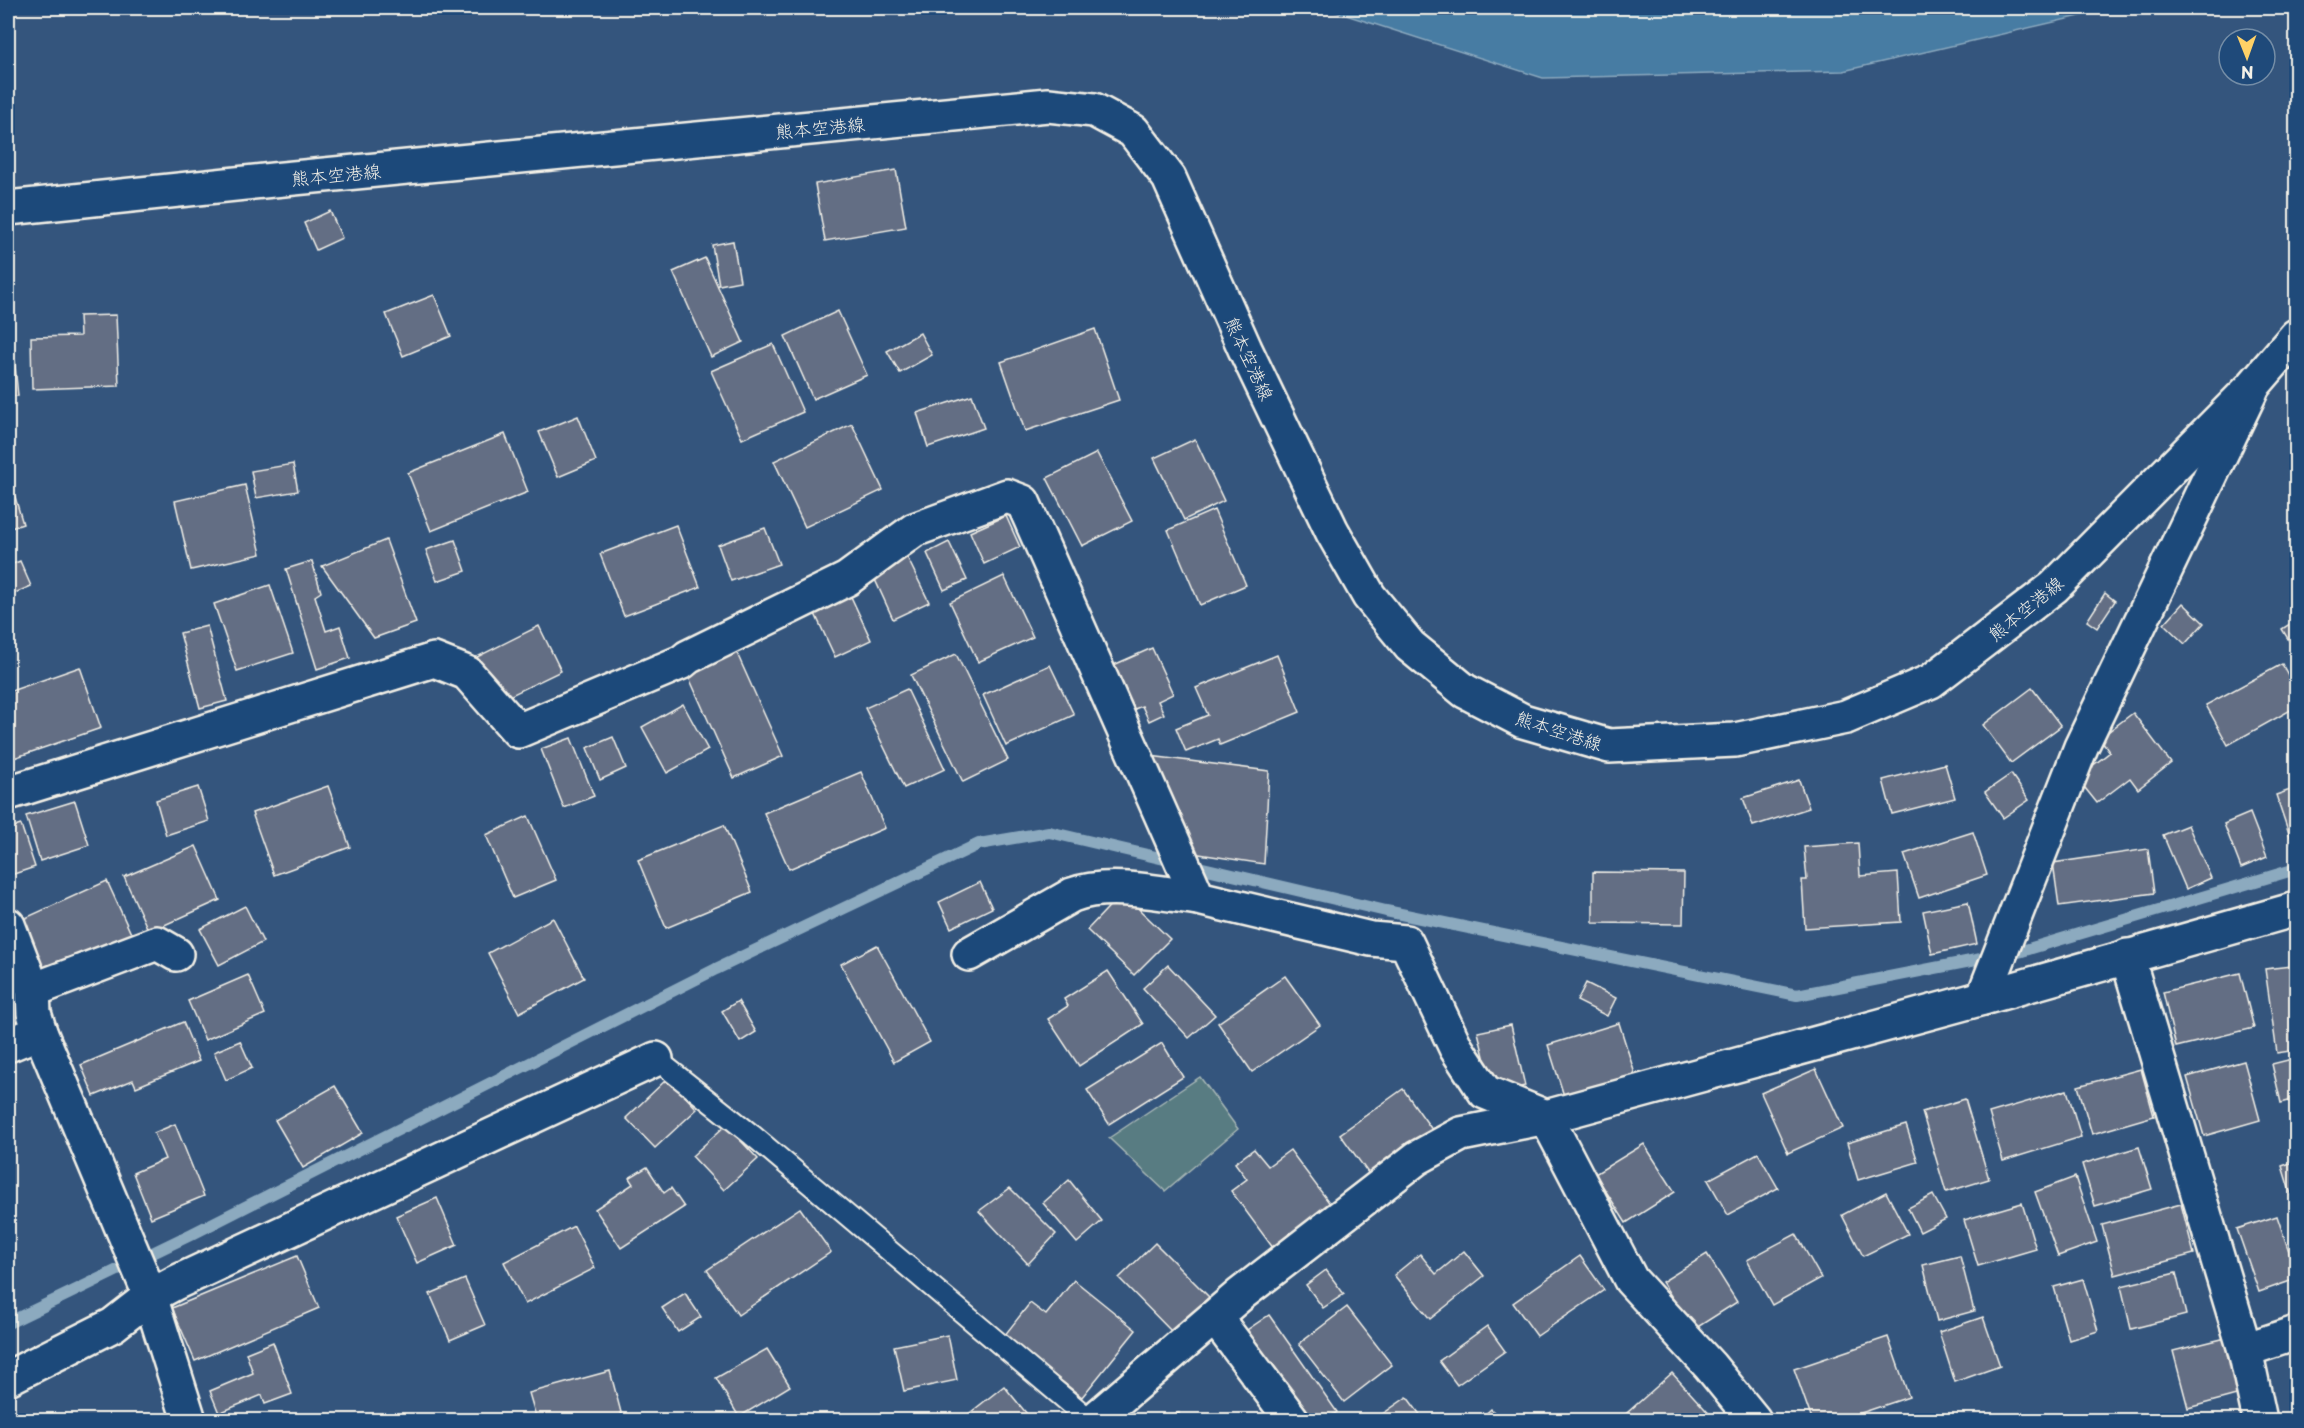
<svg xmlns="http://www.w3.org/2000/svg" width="2304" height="1428" font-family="'Playpen Sans','Klee One',sans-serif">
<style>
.green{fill:#587c82;stroke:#a6b6b5;stroke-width:1.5}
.water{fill:#467ba3;stroke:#8caabf;stroke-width:1.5}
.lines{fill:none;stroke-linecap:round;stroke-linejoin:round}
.stream{stroke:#8caabf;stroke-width:12}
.building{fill:#646e84;stroke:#f4f1e8;stroke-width:1.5}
.service-casing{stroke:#f4f1e8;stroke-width:24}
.minor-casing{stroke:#f4f1e8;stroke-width:38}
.secondary-casing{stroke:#f4f1e8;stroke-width:38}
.service{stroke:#1f4a7a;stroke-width:20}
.minor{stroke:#1f4a7a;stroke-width:33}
.secondary{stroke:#1f4a7a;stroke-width:33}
.labels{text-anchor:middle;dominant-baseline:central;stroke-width:5;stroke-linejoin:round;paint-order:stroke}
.street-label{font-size:18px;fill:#f4f1e8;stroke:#1f4a7a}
</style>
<rect width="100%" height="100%" fill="#34557d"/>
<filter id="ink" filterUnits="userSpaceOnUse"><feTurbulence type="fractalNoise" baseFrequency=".0167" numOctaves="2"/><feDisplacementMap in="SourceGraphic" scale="12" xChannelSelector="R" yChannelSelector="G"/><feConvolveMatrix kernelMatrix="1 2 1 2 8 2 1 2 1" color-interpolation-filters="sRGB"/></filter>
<g filter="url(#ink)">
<!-- green -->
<path class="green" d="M1200,1077l38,52 -73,62 -56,-53z"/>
<!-- water -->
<path class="water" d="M1324,8h873l-91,2 -263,61 -300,7z"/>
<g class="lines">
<!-- stream -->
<path class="stream" d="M8,1323l184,-89 524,-265 263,-125 70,-12 337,79 411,84 225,-44 274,-82"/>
</g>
<!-- building -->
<g class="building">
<path d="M896,170l10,57 -81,14 -10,-57z"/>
<path d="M330,211l12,27 -26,12 -12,-27z"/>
<path d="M733,241l7,40 -21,4 -7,-40z"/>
<path d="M705,258l38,84 -32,15 -38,-85z"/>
<path d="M434,295l17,41 -48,20 -17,-42z"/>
<path d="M838,311l29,64 -54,24 -28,-63z"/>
<path d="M10,315l8,81 -10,1v-81z"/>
<path d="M116,315l3,71 -87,3 -1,-52 49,-1 -1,-20z"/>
<path d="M1095,329l24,71 -94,31 -24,-69z"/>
<path d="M920,333l12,22 -32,18 -13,-22z"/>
<path d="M773,344l30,68 -61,27 -31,-68z"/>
<path d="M972,395l12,33 -56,19 -11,-34z"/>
<path d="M578,416l18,45 -38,16 -19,-45z"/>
<path d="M852,424l31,66 -78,37 -31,-66z"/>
<path d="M505,434l23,58 -97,39 -23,-58z"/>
<path d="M1195,439l29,62 -40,19 -30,-62z"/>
<path d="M1097,453l35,68 -50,25 -35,-68z"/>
<path d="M293,464l5,27 -42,7 -5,-27z"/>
<path d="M10,480l13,44 -15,5v-48z"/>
<path d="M245,485l16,69 -70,16 -16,-69z"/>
<path d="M1214,510l32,75 -46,20 -32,-75z"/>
<path d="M1006,516l14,31 -36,17 -14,-32z"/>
<path d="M676,525l24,62 -76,29 -24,-62z"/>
<path d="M765,528l14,36 -48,17 -13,-36z"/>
<path d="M386,540l30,83 -42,15 -52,-72z"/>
<path d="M455,540l11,31 -29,10 -11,-31z"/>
<path d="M949,542l18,38 -23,10 -17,-37z"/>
<path d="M907,557l22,45 -36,17 -21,-46z"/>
<path d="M20,561l11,25 -23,10v-30z"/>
<path d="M312,561l9,31 -6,4 11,35 14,-5 10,32 -33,11 -31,-100z"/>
<path d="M1004,576l29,61 -55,25 -28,-60z"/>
<path d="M270,585l23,68 -56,18 -23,-67z"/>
<path d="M847,588l24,52 -36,17 -24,-52z"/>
<path d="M2105,593l10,8 -18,27 -10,-7z"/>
<path d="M2183,603l21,20 -19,21 -21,-20z"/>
<path d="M2296,620v32l-14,-23z"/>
<path d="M207,626l20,75 -27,7 -20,-75z"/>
<path d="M539,626l22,45 -62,30 -22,-44z"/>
<path d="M731,640l52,116 -49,22 -52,-116z"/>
<path d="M1152,648l21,46 -15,7 6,13 -15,7 -7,-15 -15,6 -20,-44z"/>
<path d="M956,654l52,106 -45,22 -52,-107z"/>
<path d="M1277,655l23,57 -80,33 -2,-6 -32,13 -10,-24 32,-13 -12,-27z"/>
<path d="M2282,664l14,26v17l-68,38 -22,-40z"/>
<path d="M1050,665l24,50 -68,31 -23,-51z"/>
<path d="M80,667l21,61 -90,31 -3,-11v-56z"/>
<path d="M2032,688l29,38 -50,37 -28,-38z"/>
<path d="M907,689l38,80 -41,19 -39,-80z"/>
<path d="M683,704l25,46 -41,23 -25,-46z"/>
<path d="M2133,713l38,50 -33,26 -8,-11 -33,25 -20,-25 33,-26 -10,-14z"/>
<path d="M613,737l13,31 -26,12 -13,-32z"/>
<path d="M571,738l23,58 -30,12 -23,-59z"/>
<path d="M1142,755l127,16 -5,93 -78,-12z"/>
<path d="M1945,764l10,34 -63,16 -9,-34z"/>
<path d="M861,772l24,56 -96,41 -25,-56z"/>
<path d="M2011,774l18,26 -26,18 -18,-26z"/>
<path d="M1799,780l10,28 -56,18 -10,-28z"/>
<path d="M328,786l22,61 -76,28 -22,-62z"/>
<path d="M198,787l11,34 -43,14 -10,-35z"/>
<path d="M2296,788v66l-20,-59z"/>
<path d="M75,801l14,44 -49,16 -14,-45z"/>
<path d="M2250,813l17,44 -26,11 -17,-44z"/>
<path d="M528,816l28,64 -43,18 -27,-63z"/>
<path d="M21,825l14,42 -27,9v-47z"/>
<path d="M724,825l28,67 -86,36 -28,-68z"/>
<path d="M2188,825l23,53 -25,11 -23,-54z"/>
<path d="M1973,832l14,43 -68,23 -15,-44z"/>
<path d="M1858,843l2,33 38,-3 3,49 -96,6 -3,-48h5l-3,-33z"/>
<path d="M196,846l24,54 -71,32 -25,-55z"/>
<path d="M2148,849l6,44 -95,13 -6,-43z"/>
<path d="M1593,872l91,1 -1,51 -90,-1z"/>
<path d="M107,881l26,57 -85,39 -27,-57z"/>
<path d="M980,882l12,26 -41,20 -12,-26z"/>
<path d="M1122,893l48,46 -36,36 -47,-45z"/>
<path d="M1968,902l9,42 -45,10 -9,-43z"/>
<path d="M245,906l18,36 -44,23 -19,-36z"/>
<path d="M553,918l31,60 -65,35 -31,-60z"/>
<path d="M877,945l53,97 -36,20 -53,-98z"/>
<path d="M1168,965l47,50 -26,23 -46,-50z"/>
<path d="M2291,966l5,42v42l-19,3 -12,-84z"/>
<path d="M1108,971l35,53 -64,42 -31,-47 20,-13 -4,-7z"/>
<path d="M2240,973l14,55 -78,19 -13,-55z"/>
<path d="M248,975l17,39 -60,26 -17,-39z"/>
<path d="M1285,976l35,49 -68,47 -34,-49z"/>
<path d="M1586,983l30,15 -9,18 -30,-15z"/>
<path d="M738,1001l18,31 -16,10 -18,-31z"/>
<path d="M8,1002l9,23 -9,4z"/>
<path d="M183,1022l16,39 -63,26 -3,-7 -39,16 -13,-31z"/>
<path d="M1619,1023l16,51 -71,22 -16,-51z"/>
<path d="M1511,1025l14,61 -32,7 -15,-61z"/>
<path d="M240,1041l12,27 -26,12 -12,-28z"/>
<path d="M1162,1043l21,34 -74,47 -22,-34z"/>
<path d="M2296,1058v41l-15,4 -9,-39z"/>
<path d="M2244,1061l16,59 -56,16 -17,-59z"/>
<path d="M1816,1069l27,59 -55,25 -27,-60z"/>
<path d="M2141,1069l13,47 -62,18 -14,-48z"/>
<path d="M668,1078l29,31 -42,39 -29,-30z"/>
<path d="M335,1086l28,47 -60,35 -28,-48z"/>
<path d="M1403,1089l30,42 -62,46 -31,-43z"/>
<path d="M2067,1090l14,47 -78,24 -14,-48z"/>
<path d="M1965,1099l24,80 -43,13 -24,-80z"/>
<path d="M175,1124l29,72 -53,22 -18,-45 32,-14 -11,-26z"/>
<path d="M726,1125l32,34 -34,31 -32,-34z"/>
<path d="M1906,1125l12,37 -60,18 -11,-37z"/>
<path d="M1644,1144l31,48 -49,31 -31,-49z"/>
<path d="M2139,1147l13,42 -57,17 -13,-42z"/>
<path d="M1254,1149l14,17 22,-16 44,59 -58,43 -45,-61 16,-12 -12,-16z"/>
<path d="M1758,1153l20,35 -50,27 -20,-35z"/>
<path d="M2296,1161v50l-14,-45z"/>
<path d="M647,1167l17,26 7,-5 13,19 -63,41 -26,-39 38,-25 -4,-6z"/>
<path d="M2075,1177l22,65 -39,14 -23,-64z"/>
<path d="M1069,1180l33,41 -25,22 -34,-40z"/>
<path d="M1010,1188l46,46 -28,30 -49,-53z"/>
<path d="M1886,1192l22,42 -45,22 -21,-41z"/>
<path d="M1933,1195l13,24 -26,13 -12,-24z"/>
<path d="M437,1198l20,47 -40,18 -21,-47z"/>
<path d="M2022,1203l14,46 -58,17 -14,-46z"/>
<path d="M2181,1204l13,50 -79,21 -13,-50z"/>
<path d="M800,1208l31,44 -93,63 -31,-45z"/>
<path d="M2277,1216l19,56v7l-37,13 -22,-63z"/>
<path d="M574,1226l21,42 -70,36 -21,-42z"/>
<path d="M1796,1234l25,44 -49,27 -25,-45z"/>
<path d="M1155,1243l54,54 -36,36 -54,-55z"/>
<path d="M1464,1251l20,25 -54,43 -36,-44 26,-21 16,20z"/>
<path d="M1707,1254l30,48 -44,28 -31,-48z"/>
<path d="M297,1256l22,52 -124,53 -23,-53z"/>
<path d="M1580,1256l24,34 -67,46 -24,-33z"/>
<path d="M1960,1256l14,55 -37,10 -14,-56z"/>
<path d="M1326,1270l18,24 -21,14 -17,-23z"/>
<path d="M2176,1273l10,42 -55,14 -10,-43z"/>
<path d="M465,1279l20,46 -35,15 -20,-46z"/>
<path d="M2083,1279l15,52 -29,9 -15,-53z"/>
<path d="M1074,1280l62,50 -54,67 -78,-61 26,-33 16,12z"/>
<path d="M685,1293l16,24 -23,15 -16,-24z"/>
<path d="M1347,1307l45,58 -48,37 -45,-58z"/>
<path d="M1269,1315l68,97 -12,8h-14l-64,-90z"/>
<path d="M1983,1317l17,49 -45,16 -16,-50z"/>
<path d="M1487,1326l18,25 -48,34 -18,-24z"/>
<path d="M948,1335l9,45 -53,11 -10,-45z"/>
<path d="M1888,1337l21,60 -69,23h-28l-18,-51z"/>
<path d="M2226,1338l14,56 -52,14 -15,-57z"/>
<path d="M273,1342l19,52 -27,10 -3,-9 -43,18 -9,-22 43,-18 -7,-20z"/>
<path d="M767,1349l23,37 -51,31 -23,-39z"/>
<path d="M610,1371l13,49h-86l-8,-27z"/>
<path d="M1672,1373l43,47h-96z"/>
<path d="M1004,1386l28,34h-71z"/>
<path d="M1407,1397l17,23h-50z"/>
<path d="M1491,1409l10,11h-22z"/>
<path d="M1179,1413l1,7h-32z"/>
</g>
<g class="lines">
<defs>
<path id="service" d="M656,1059l96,76 338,285"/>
<g id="minor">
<path d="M8,793l426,-133 33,13 51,58 164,-69 6,-5 159,-78 67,-49 93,-34 16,6 175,396 173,41 35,3 50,106 29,44 61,25 85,163 79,86 44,54"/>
<path d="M8,925l25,65 1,23 6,19 108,258 41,130"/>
<path d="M969,954l103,-59c36,-14 88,-2 126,3"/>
<path d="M2127,956l118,394 15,70"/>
<path d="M33,990l124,-47 19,11"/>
<path d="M1983,998l98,-251 170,-356"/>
<path d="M8,1045l32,-13"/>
<path d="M1215,1317l77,103"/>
<path d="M2245,1350l51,-17"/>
<path d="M8,1378l105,-53 36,-28 26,-14 481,-224"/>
<path d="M1094,1420l147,-126 176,-136 44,-24 85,-17 437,-119 313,-89"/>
</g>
<path id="secondary" d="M8,208l265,-28 775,-75 46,5 39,21 36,47 76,171 87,182 37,65 41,50 55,45 58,30 86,25 126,-6 111,-23 85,-36 123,-94 198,-200 44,-51"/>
</defs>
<!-- service casing -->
<use href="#service" class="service-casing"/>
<!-- minor casing -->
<use href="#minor" class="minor-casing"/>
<!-- secondary casing -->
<use href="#secondary" class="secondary-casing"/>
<!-- service -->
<use href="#service" class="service"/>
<!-- minor -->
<use href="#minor" class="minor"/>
<!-- secondary -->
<use href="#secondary" class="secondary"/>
</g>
</g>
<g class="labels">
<!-- street labels -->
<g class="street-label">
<text transform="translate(820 127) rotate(-5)">熊本空港線</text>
<text transform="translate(336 174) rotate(-5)">熊本空港線</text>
<text transform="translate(1250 358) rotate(65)">熊本空港線</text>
<text transform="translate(2025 608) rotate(-39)">熊本空港線</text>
<text transform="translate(1559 730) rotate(18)">熊本空港線</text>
</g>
</g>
<!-- margin -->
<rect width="2304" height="1428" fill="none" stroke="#1f4a7a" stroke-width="30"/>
<rect x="15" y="15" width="2274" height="1398" fill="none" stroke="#f4f1e8" stroke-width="2" filter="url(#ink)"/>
<!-- north arrow -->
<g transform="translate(2247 57) rotate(179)"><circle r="28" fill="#1f4a7a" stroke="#748da6" stroke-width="1.5"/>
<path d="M0-4.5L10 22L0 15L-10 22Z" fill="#ffd166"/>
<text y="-9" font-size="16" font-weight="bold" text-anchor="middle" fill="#f4f1e8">N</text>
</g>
</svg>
